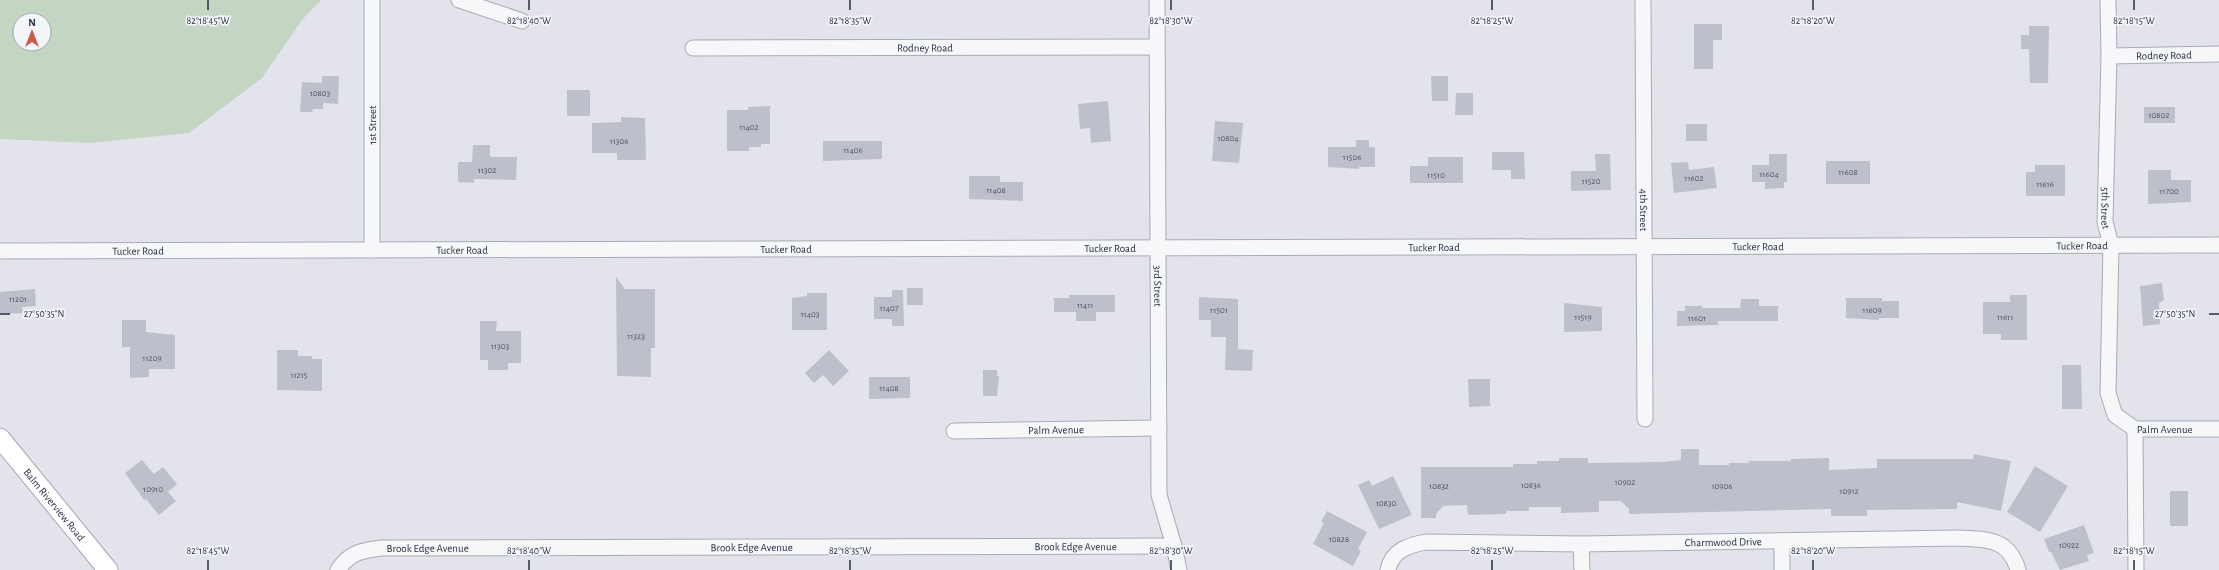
<svg xmlns="http://www.w3.org/2000/svg" width="2219" height="570" font-family="'Alegreya Sans',sans-serif">
<style>
.green{fill:#c5d5c4;fill-rule:evenodd}
.building{fill:#bdbfcb}
.lines{fill:none;stroke-linecap:round;stroke-linejoin:round}
.minor-casing{stroke:#a8aab6;stroke-width:17}
.major-casing{stroke:#a3a6b7;stroke-width:21}
.minor{stroke:#f6f7f9;stroke-width:15}
.major{stroke:#fff;stroke-width:19}
.ticks{fill:none;stroke:#2b2e44;stroke-width:1.5}
.labels{text-anchor:middle;dominant-baseline:central;stroke-width:3.5;stroke-linejoin:round;paint-order:stroke}
.number-label{font-size:9px;fill:#505266}
.street-label{font-size:11px;fill:#2b2e44;stroke:#f3f4f8}
.ticks-label{font-size:10px;text-anchor:middle;fill:#2b2e44;stroke:#f3f4f8;stroke-width:3.5;stroke-linejoin:round;paint-order:stroke}
</style>
<rect width="100%" height="100%" fill="#e3e4eb"/>
<!-- green -->
<path class="green" d="M0,0h321l-19,20 -40,58 -73,55 -100,10 -89,-4zM20,20h24v24h-24z"/>
<!-- building -->
<g class="building">
<path d="M1694,24h28v16h-9v29h-19z"/>
<path d="M2029,26h20l-1,57h-18l-1,-34h-8v-14h8z"/>
<path d="M322,76h17l-1,28 -15,-1v6h-10l-1,3h-12l2,-30 20,1z"/>
<path d="M1431,76h17v25h-16z"/>
<rect x="567" y="90" width="23" height="26"/>
<path d="M1456,93h17v22h-18z"/>
<path d="M1108,101l3,40 -20,2 -1,-15 -10,1 -2,-25z"/>
<path d="M770,106v38h-9v3h-12v4h-22v-41h21v-3z"/>
<rect x="2144" y="107" width="31" height="16"/>
<path d="M621,117l24,1 1,42h-29v-7h-25v-30l29,-1z"/>
<path d="M1215,121l28,2 -4,40 -27,-2z"/>
<rect x="1686" y="124" width="21" height="17"/>
<path d="M1356,140h13v7h6v20h-16v2l-31,-2v-20h28z"/>
<path d="M823,141h59v18l-59,2z"/>
<path d="M473,145h17v12h27l-1,23 -42,-1v4l-16,-1v-20h14z"/>
<path d="M1492,152h32l1,27h-14v-9h-19z"/>
<path d="M1595,154h15l1,36 -40,1v-20h25z"/>
<path d="M1769,154h18v28h-3v6l-19,1v-7h-13v-17h17z"/>
<path d="M1428,157h35v26h-53v-17h18z"/>
<rect x="1826" y="161" width="44" height="23"/>
<path d="M1688,162l1,8 25,-3 3,21 -43,5 -3,-30z"/>
<path d="M2035,165h30v31h-39v-24h9z"/>
<path d="M2148,170h23v10h20v22l-43,2z"/>
<path d="M969,176h31v6h23v19l-54,-2z"/>
<path d="M616,277l9,12h30v59h-4v29l-34,-1z"/>
<path d="M2162,283l2,17 -5,3 1,21 -17,2 -3,-40z"/>
<rect x="907" y="288" width="16" height="17"/>
<path d="M35,289l1,17 -14,1 1,6 -23,1v-22z"/>
<path d="M892,290h11l1,36h-12v-7h-18v-22h18z"/>
<path d="M807,293h20v37h-35v-32l15,-2z"/>
<path d="M1069,295h46v17h-19v9h-20v-9h-22v-14h15z"/>
<path d="M2010,295h17v45h-26v-6h-18v-32h27z"/>
<path d="M1199,297l39,2v50l15,1 -1,21 -27,-1 1,-33h-15v-17h-12z"/>
<path d="M1846,298h36v3h17v17h-20v2l-33,-2z"/>
<path d="M1741,299h18v7h19v15h-60v4l-41,1v-15h8v-5h17v2h38z"/>
<path d="M1564,303l38,4v24l-38,1z"/>
<path d="M122,320h24v12l29,3v34h-26v8l-19,1v-31h-8z"/>
<path d="M480,321h17l-1,10h25v32h-13v7h-20v-10h-8z"/>
<path d="M277,350h21v6h14v3h10v32l-45,-1z"/>
<path d="M829,350l20,21 -16,15 -10,-11 -9,8 -9,-10z"/>
<path d="M2062,365h19l1,44h-20z"/>
<path d="M983,370h14v6h2l-2,20h-14z"/>
<path d="M869,377h41v21l-41,1z"/>
<path d="M1468,379h22v27l-21,1z"/>
<path d="M1681,449h18v16h30v-2h20v-2h42v-2l38,-1v12l48,-2v-9h96l1,-5 37,7 -10,50 -44,-9v7l-90,1v6h-36v-7l-202,5v-5l-8,-8h-22v11l-38,1v-6h-32v4h-23v3l-38,1 -1,-10 -24,1 -7,8v4h-15v-51h92v-3h24v-3h22v-3h29v5l73,-1 20,-2z"/>
<path d="M142,460l12,14 9,-7 14,17 -9,8 8,9 -17,14 -13,-16 -2,1 -19,-27z"/>
<path d="M2035,466l33,20 -28,46 -33,-20z"/>
<path d="M1393,476l19,39 -33,14 -21,-44 11,-5 3,6z"/>
<rect x="2170" y="491" width="18" height="35"/>
<path d="M1327,511l40,21 -9,17 3,2 -8,15 -40,-22 11,-21 -3,-1z"/>
<path d="M2084,525l10,28 -7,2 2,6 -29,9 -9,-18h-2l-5,-13z"/>
</g>
<g class="lines">
<defs>
<g id="minor">
<path d="M459,0l63,21"/>
<path id="s1" d="M1157,0l2,495 15,51 5,24"/>
<path id="s2" d="M1643,0l2,419"/>
<path id="s3" d="M2108,0l1,56 -4,166 6,23 -3,148 7,22 20,14h84"/>
<path id="s4" d="M693,48l463,-1"/>
<path id="s5" d="M2109,56l110,-2"/>
<path d="M372,250v-250"/>
<path id="s6" d="M0,251l2219,-6"/>
<path d="M2135,429l1,141"/>
<path id="s7" d="M954,431l205,-3"/>
<path d="M1782,541v29"/>
<path d="M1581,544l1,26"/>
<path id="s8" d="M338,570c11,-17 24,-20 44,-22l792,-2"/>
<path id="s9" d="M1388,570c4,-20 21,-25 38,-28l155,2 377,-6c28,1 51,0 60,32"/>
</g>
<g id="major">
<path id="s10" d="M0,438l108,132"/>
</g>
</defs>
<!-- minor casing -->
<use href="#minor" class="minor-casing"/>
<!-- major casing -->
<use href="#major" class="major-casing"/>
<!-- minor -->
<use href="#minor" class="minor"/>
<!-- major -->
<use href="#major" class="major"/>
</g>
<!-- ticks -->
<path class="ticks" d="M208,0v10M529,0v10M850,0v10M1171,0v10M1492,0v10M1813,0v10M2134,0v10M0,314h10M2209,314h10M208,560v10M529,560v10M850,560v10M1171,560v10M1492,560v10M1813,560v10M2134,560v10"/>
<g class="labels">
<!-- number labels -->
<g class="number-label">
<text x="320" y="93">10803</text>
<text x="2159" y="115">10802</text>
<text x="749" y="127">11402</text>
<text x="1228" y="138">10804</text>
<text x="619" y="141">11306</text>
<text x="853" y="150">11406</text>
<text x="1352" y="157">11506</text>
<text x="487" y="170">11302</text>
<text x="1848" y="172">11608</text>
<text x="1769" y="174">11604</text>
<text x="1436" y="175">11510</text>
<text x="1694" y="178">11602</text>
<text x="1591" y="181">11520</text>
<text x="2045" y="184">11616</text>
<text x="996" y="190">11408</text>
<text x="2169" y="191">11700</text>
<text x="18" y="299">11201</text>
<text x="1085" y="305">11411</text>
<text x="889" y="308">11407</text>
<text x="1219" y="310">11501</text>
<text x="1872" y="310">11609</text>
<text x="810" y="314">11403</text>
<text x="1583" y="317">11519</text>
<text x="2005" y="317">11611</text>
<text x="1697" y="318">11601</text>
<text x="636" y="336">11323</text>
<text x="500" y="346">11303</text>
<text x="152" y="358">11209</text>
<text x="299" y="375">11215</text>
<text x="889" y="388">11408</text>
<text x="1625" y="482">10902</text>
<text x="1531" y="485">10836</text>
<text x="1439" y="486">10832</text>
<text x="1722" y="486">10906</text>
<text x="153" y="489">10910</text>
<text x="1849" y="491">10912</text>
<text x="1386" y="503">10830</text>
<text x="1339" y="539">10828</text>
<text x="2069" y="545">10922</text>
</g>
<!-- street labels -->
<g class="street-label">
<text stroke="none"><textPath href="#s4" startOffset="232">Rodney Road</textPath></text>
<text stroke="none"><textPath href="#s5" startOffset="55">Rodney Road</textPath></text>
<text transform="translate(372 125) rotate(-90)">1st Street</text>
<text stroke="none"><textPath href="#s3" startOffset="208">5th Street</textPath></text>
<text stroke="none"><textPath href="#s2" startOffset="210">4th Street</textPath></text>
<text stroke="none"><textPath href="#s6" startOffset="2082">Tucker Road</textPath></text>
<text stroke="none"><textPath href="#s6" startOffset="1758">Tucker Road</textPath></text>
<text stroke="none"><textPath href="#s6" startOffset="1434">Tucker Road</textPath></text>
<text stroke="none"><textPath href="#s6" startOffset="786">Tucker Road</textPath></text>
<text stroke="none"><textPath href="#s6" startOffset="1110">Tucker Road</textPath></text>
<text stroke="none"><textPath href="#s6" startOffset="462">Tucker Road</textPath></text>
<text stroke="none"><textPath href="#s6" startOffset="138">Tucker Road</textPath></text>
<text stroke="none"><textPath href="#s1" startOffset="286">3rd Street</textPath></text>
<text stroke="none"><textPath href="#s3" startOffset="471">Palm Avenue</textPath></text>
<text stroke="none"><textPath href="#s7" startOffset="102">Palm Avenue</textPath></text>
<text stroke="none"><textPath href="#s10" startOffset="86">Balm Riverview Road</textPath></text>
<text stroke="none"><textPath href="#s9" startOffset="348">Charmwood Drive</textPath></text>
<text stroke="none"><textPath href="#s8" startOffset="421">Brook Edge Avenue</textPath></text>
<text stroke="none"><textPath href="#s8" startOffset="745">Brook Edge Avenue</textPath></text>
<text stroke="none"><textPath href="#s8" startOffset="97">Brook Edge Avenue</textPath></text>
</g>
</g>
<g class="ticks-label">
<text x="208" y="24">82°18'45"W</text>
<text x="529" y="24">82°18'40"W</text>
<text x="850" y="24">82°18'35"W</text>
<text x="1171" y="24">82°18'30"W</text>
<text x="1492" y="24">82°18'25"W</text>
<text x="1813" y="24">82°18'20"W</text>
<text x="2134" y="24">82°18'15"W</text>
<text x="44" y="317">27°50'35"N</text>
<text x="2175" y="317">27°50'35"N</text>
<text x="208" y="554">82°18'45"W</text>
<text x="529" y="554">82°18'40"W</text>
<text x="850" y="554">82°18'35"W</text>
<text x="1171" y="554">82°18'30"W</text>
<text x="1492" y="554">82°18'25"W</text>
<text x="1813" y="554">82°18'20"W</text>
<text x="2134" y="554">82°18'15"W</text>
</g>
<!-- north arrow -->
<g transform="translate(32 32)"><circle r="19" fill="#f3f4f8" stroke="#a3a5b0"/>
<path d="M0-3L7 15L0 10L-7 15Z" fill="#ce564a"/>
<text y="-6" font-size="11" font-weight="bold" text-anchor="middle" fill="#2b2e44">N</text>
</g>
</svg>
